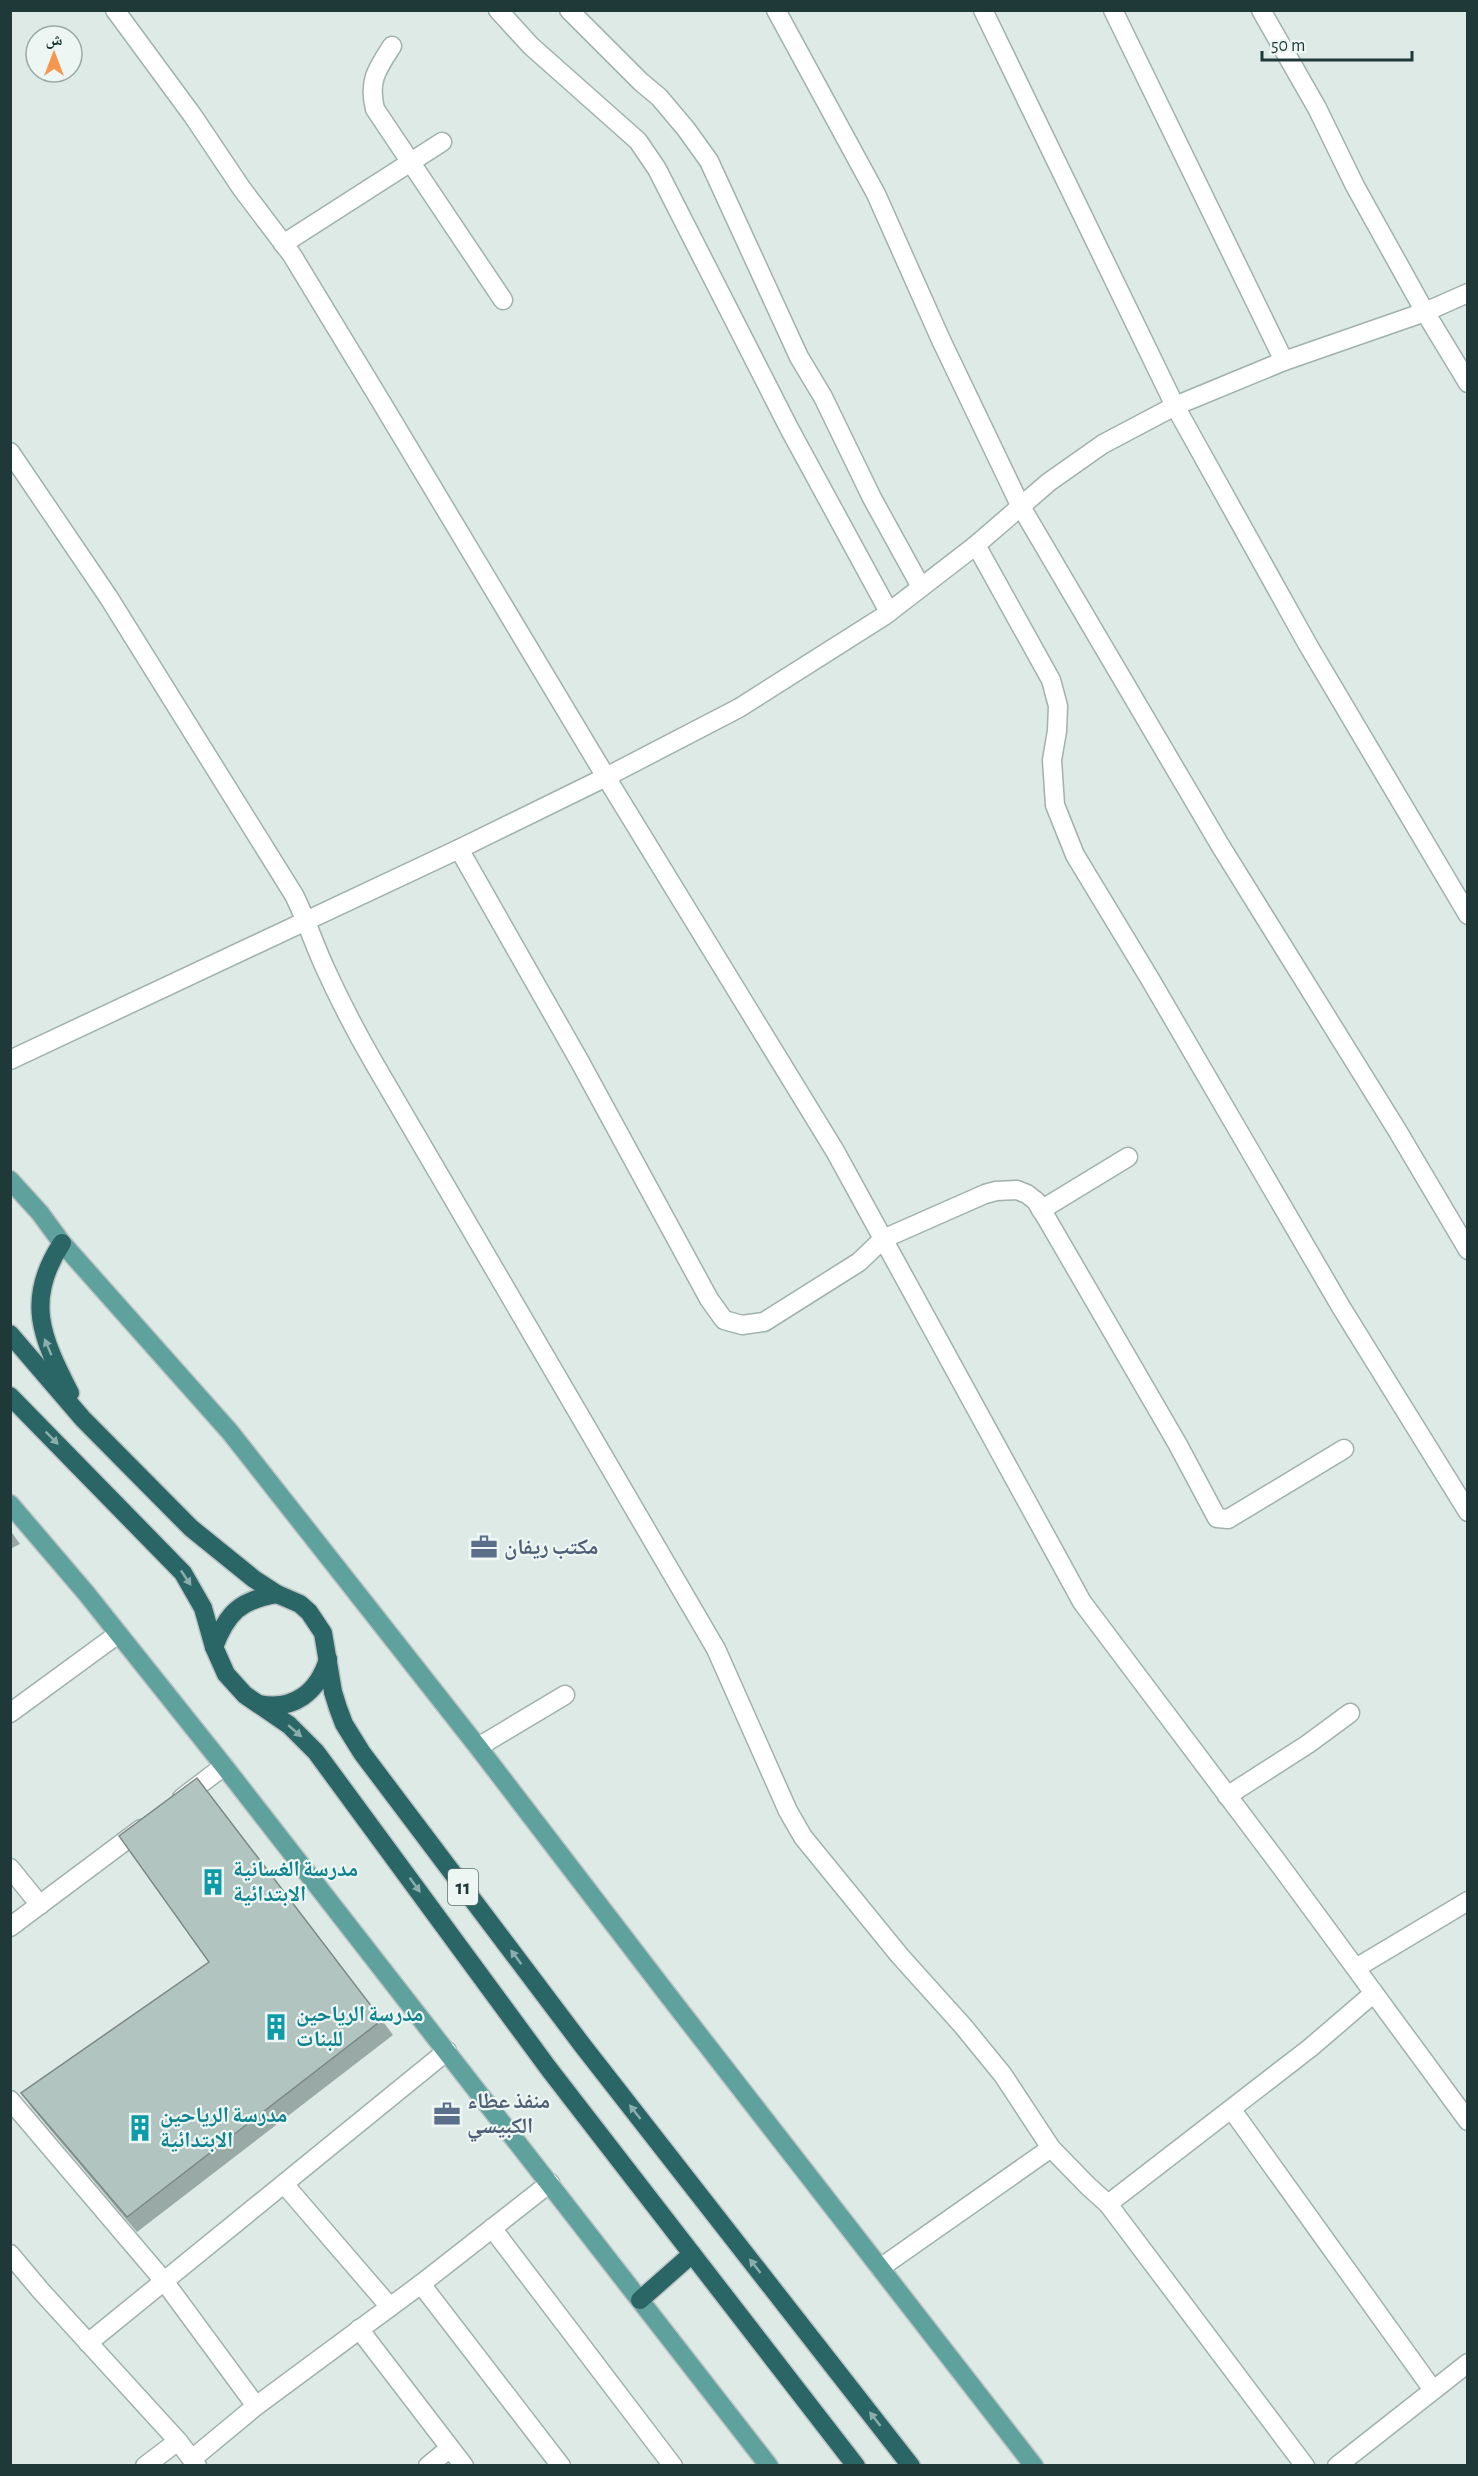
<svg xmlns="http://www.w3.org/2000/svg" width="1478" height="2476" font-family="'Alegreya Sans','Noto Naskh Arabic',sans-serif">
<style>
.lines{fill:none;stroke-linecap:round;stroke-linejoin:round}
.minor-casing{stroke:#a0b1ae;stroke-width:21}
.major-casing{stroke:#bcc4c3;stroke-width:21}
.highway-casing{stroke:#bcc4c3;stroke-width:21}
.minor{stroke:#fff;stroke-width:18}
.major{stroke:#5fa19c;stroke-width:18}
.highway{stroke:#296665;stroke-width:18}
.wall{fill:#99a9a5}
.building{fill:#b2c4c0;stroke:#7d8986;stroke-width:1.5}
.oneway{fill:#8baeac}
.labels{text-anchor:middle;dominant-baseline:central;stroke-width:4.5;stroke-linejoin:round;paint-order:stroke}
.shield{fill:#edf6f3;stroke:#5c726f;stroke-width:1.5}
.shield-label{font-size:21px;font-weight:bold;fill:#1e3937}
.service-label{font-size:22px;font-weight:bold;fill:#4e5e75;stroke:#edf6f3;text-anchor:start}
.culture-label{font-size:22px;font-weight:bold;fill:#0d838f;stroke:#edf6f3;text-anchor:start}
</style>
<rect width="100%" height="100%" fill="#ddeae6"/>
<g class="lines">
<defs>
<g id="minor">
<path d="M115,10l78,106 49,73 50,66 88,145 226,377 229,374 247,451 197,262 189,257"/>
<path d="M498,10l33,36 107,95 19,28 133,261 99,182"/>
<path d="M569,10l72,72 18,15 27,32 23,32 90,196 24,40 49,101 49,89"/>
<path d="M776,10l100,184 65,146 79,165 200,340 177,285 71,120"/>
<path d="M983,10l192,396 133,239 160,270"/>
<path d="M1113,10l171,351"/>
<path d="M1261,10l56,98 38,78 70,126 43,71"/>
<path d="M392,46c-15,23 -24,35 -17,63l128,191"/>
<path d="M283,244l159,-102"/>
<path d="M10,452l99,146 185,297c12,24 20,49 31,73 15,33 31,64 49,95l342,586 72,162 15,26 97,119 63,70 40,49 48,73 37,38 20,18 202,-156 64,-55"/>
<path d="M976,545l75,135 7,26 -1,25 -5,29 3,45 20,50 75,124 191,328 127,205"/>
<path d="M459,849l121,213 129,237 15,21 18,5 22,-3 95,-60 24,-23 102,-45 11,-3 21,-1 10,4 9,7 11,18 130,224 40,75 11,1 116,-70"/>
<path d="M10,1060l449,-211 147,-72 133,-69 145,-92 92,-71 73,-63 54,-38 72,-38 109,-45 141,-49 43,-19"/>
<path d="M1041,1210l87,-53"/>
<path d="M10,1713l108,-79"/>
<path d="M478,1747l87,-52"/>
<path d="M1227,1796l81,-52 42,-31"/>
<path d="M182,1798l42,-32"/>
<path d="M10,1868l30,37"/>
<path d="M10,1927l131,-98"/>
<path d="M1356,1968l112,-67"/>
<path d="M10,2100l154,181 92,125"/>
<path d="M1232,2110l201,280"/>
<path d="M284,2184l106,123"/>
<path d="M1108,2204l197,262"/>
<path d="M492,2228l181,238"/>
<path d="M10,2254l31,37 137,150 19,25"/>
<path d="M880,2268l171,-120"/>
<path d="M421,2284l140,182"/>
<path d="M359,2329l105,137"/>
<path d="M88,2343l359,-292"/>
<path d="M192,2459l64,-53 165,-122 129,-101"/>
<path d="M145,2466l33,-25"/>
<path d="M428,2466l22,-18"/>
<path d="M1337,2466l131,-103"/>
</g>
<g id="major">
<path d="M10,1180l30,33 22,30 168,189 248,315 190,248 366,471"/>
<path d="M10,1504l76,89 138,173 545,700"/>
</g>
<g id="highway">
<path d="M62,1243c-38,57 -20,95 8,150"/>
<path d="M10,1334l73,85 108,109 63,51 23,15 23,10 9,8 14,21 10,59 5,16 6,16 18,29 221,293 328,420"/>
<path d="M10,1396l173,177 20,35 11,39 12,27 19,21 44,30 27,27 233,317 307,397"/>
<path d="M214,1647c13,-34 26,-47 63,-53"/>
<path d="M259,1704c35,7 59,-12 69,-45"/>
<path d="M640,2300l52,-46"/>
</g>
</defs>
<!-- minor casing -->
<use href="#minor" class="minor-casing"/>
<!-- major casing -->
<use href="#major" class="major-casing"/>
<!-- highway casing -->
<use href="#highway" class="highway-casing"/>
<!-- minor -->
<use href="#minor" class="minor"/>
<!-- major -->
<use href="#major" class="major"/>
<!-- highway -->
<use href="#highway" class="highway"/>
</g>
<!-- wall -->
<g class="wall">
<path d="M10,1530l10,14 -10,5z"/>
<path d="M382,2020l11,15 -256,197 -105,-124 -11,-15z"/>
</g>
<!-- building -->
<path class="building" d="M197,1778l185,242 -255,197 -106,-124 188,-131 -90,-126z"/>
<!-- one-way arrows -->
<defs><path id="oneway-solid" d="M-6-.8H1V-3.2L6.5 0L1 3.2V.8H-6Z" transform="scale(1.5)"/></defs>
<g class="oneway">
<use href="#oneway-solid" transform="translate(48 1347) rotate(-113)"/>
<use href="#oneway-solid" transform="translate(52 1438) rotate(45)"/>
<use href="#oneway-solid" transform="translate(186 1578) rotate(56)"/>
<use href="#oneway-solid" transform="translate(295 1731) rotate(41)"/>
<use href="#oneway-solid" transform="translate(415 1885) rotate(54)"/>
<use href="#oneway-solid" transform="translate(516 1957) rotate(-127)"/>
<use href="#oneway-solid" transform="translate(635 2112) rotate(-128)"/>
<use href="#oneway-solid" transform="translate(755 2266) rotate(-128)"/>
<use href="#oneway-solid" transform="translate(875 2419) rotate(-128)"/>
</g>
<!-- icons -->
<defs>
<symbol id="office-bare" viewBox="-9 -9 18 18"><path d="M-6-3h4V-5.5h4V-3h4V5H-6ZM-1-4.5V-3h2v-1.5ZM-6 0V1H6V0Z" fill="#5c6f8a" stroke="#edf6f3" stroke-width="2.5" paint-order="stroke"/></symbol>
<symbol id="building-bare" viewBox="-9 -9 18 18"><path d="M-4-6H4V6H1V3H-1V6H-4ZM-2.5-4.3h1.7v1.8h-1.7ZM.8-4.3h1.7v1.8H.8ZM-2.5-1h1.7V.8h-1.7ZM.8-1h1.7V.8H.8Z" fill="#0f9aa8" stroke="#edf6f3" stroke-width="2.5" paint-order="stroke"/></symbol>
</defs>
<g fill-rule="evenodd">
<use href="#office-bare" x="465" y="1528" width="38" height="38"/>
<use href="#building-bare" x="194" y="1863" width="38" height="38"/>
<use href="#building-bare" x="257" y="2008" width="38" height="38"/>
<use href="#office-bare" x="428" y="2095" width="38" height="38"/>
<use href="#building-bare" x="121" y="2109" width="38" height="38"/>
</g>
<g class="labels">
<!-- shield labels -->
<rect class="shield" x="448" y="1869" width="30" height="36" rx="4.5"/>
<g class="shield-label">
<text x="463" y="1887">11</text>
</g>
<!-- service labels -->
<g class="service-label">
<text x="504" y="1547">مكتب ريفان</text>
<text x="467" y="2101">منفذ عطاء<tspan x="467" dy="25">الكبيسي</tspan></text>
</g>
<!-- culture labels -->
<g class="culture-label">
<text x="233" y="1869">مدرسة الغسانية<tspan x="233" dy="25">الابتدائية</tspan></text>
<text x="296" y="2014">مدرسة الرياحين<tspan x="296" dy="25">للبنات</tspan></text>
<text x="160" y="2115">مدرسة الرياحين<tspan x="160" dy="25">الابتدائية</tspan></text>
</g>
</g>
<!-- border -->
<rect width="1478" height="2476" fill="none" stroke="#1e3937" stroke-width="24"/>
<!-- north arrow -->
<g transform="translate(54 54)"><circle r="28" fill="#edf6f3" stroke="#9aaaa8" stroke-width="1.5"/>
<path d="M0-4.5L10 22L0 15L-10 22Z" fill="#f7964d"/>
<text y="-9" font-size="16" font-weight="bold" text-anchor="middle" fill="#1e3937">ش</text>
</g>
<!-- scale -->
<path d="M1262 51v9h150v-9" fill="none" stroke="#1e3937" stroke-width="3"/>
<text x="1271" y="51" font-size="18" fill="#1e3937" stroke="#edf6f3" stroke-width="4.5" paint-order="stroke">50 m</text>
</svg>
